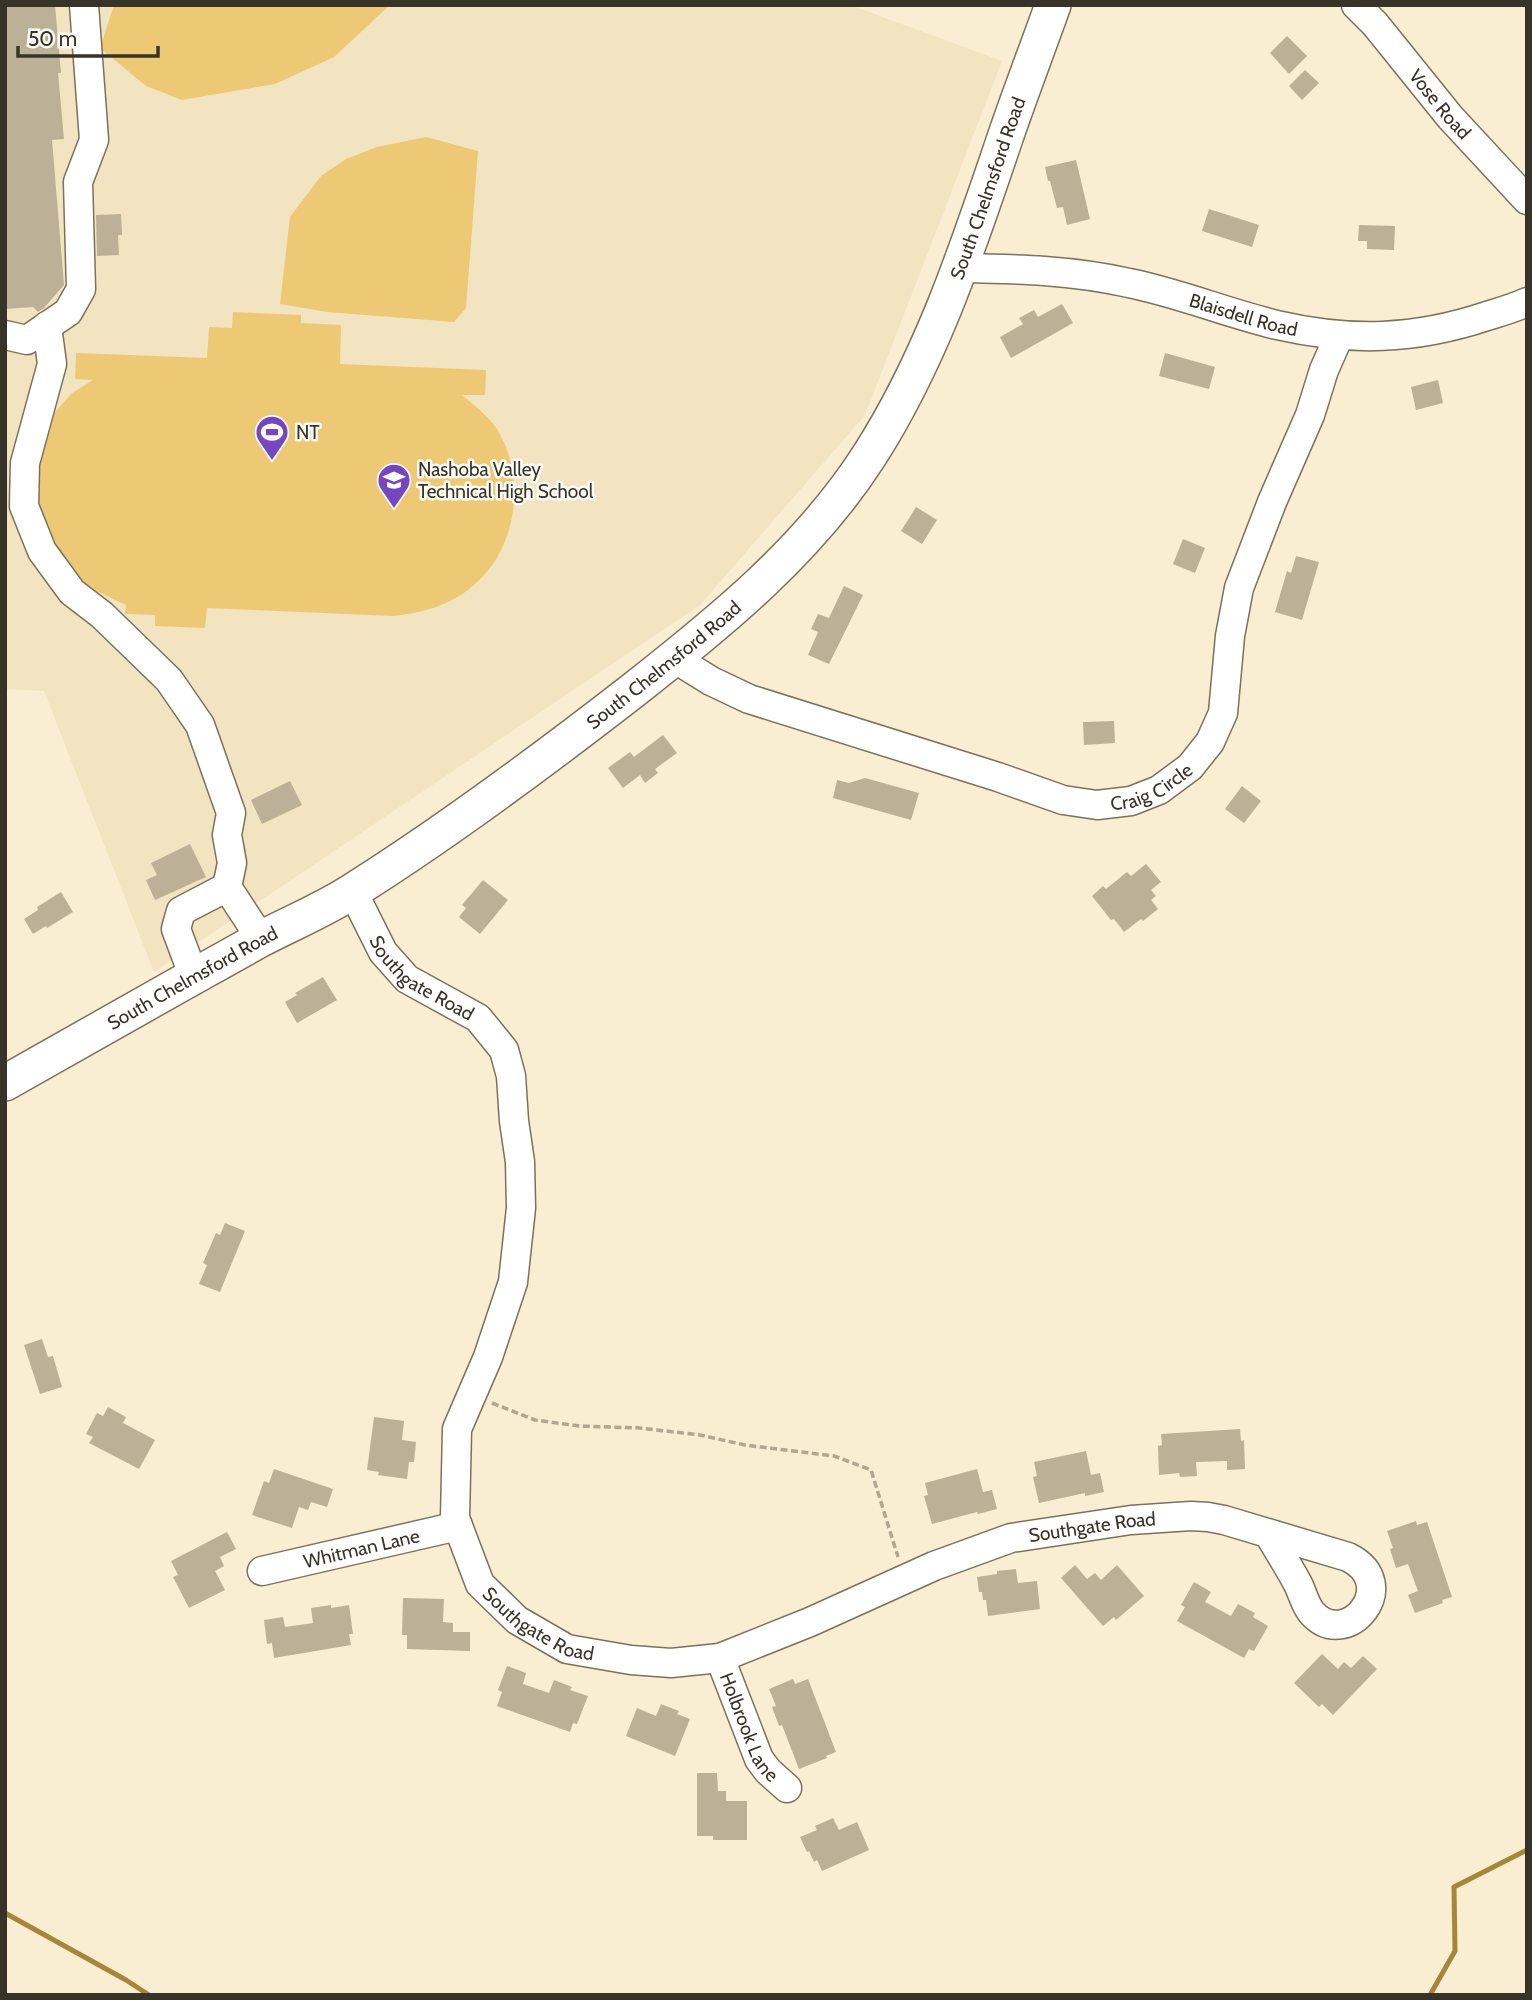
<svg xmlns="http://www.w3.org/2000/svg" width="1532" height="2000" font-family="Cabin,sans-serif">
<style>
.built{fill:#f2e3c1}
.green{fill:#edc975}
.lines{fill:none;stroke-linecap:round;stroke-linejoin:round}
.stream{stroke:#a5863b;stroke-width:5}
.building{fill:#bcb097}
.minor-casing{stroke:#7c715a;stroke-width:31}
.major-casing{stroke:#7c715a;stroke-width:38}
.path{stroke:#b0a792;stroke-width:3.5;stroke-dasharray:7 3.5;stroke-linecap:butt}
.minor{stroke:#fff;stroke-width:28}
.major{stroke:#fff;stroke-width:35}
.labels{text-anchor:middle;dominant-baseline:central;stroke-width:5;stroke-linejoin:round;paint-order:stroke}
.street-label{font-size:19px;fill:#373328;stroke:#fdfbf5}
.poi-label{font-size:19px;fill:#373328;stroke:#fdfbf5;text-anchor:start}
</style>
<rect width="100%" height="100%" fill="#f9edd2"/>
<!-- built -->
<path class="built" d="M5,5h845l152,56 -137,354 -165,190 -546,367 -110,-281 -39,-2z"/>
<!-- green -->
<g class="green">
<path d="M114,5h276l-56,52 -59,27 -93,16 -36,-14 -46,-38z"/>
<path d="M426,137l52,14 -12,157 -12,14 -127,-10 -47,-8 10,-87 31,-41 25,-17 31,-12z"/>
<path d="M233,312l68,3v8l40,2 -1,39 146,6 -1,25h-23c12,10 26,21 35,34 29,47 21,117 -21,154 -23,22 -53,30 -84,33l-185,-8 -2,20 -50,-2v-11l-30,-1 1,-9 -36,-17 -23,-18 -32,-61 2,-64 11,-25 24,-27 21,-13 -18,-1 1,-26 131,5 2,-31 23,1z"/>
</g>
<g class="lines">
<!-- stream -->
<g class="stream">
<path d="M5,1913l121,67 23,15"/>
<path d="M1430,1995l25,-44 -1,-64 73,-37"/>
</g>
</g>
<!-- building -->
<g class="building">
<path d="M5,5h50l6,68h-3l6,66 -12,1 12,145 -20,23 -6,4 -5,-5 -28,2z"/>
<path d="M1287,36l20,20 -18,18 -19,-21z"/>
<path d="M1305,70l14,13 -17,17 -13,-14z"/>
<path d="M1076,160l14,59 -23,6 -4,-18 -6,1 -7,-27h-2l-3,-14z"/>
<path d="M1209,209l50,16 -7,22 -50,-16z"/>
<path d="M121,214l1,21h-4l1,20 -22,1 -1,-41z"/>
<path d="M1359,225l36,1 -1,24 -27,-1v-8h-9z"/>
<path d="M1062,304l11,19 -62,35 -11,-21 23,-13 -4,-6 15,-8 4,7z"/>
<path d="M1165,353l50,14 -6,22 -50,-13z"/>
<path d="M1438,380l5,23 -27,7 -5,-23z"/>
<path d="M916,507l21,13 -15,24 -21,-13z"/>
<path d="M1183,539l22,9 -10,25 -22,-9z"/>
<path d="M1296,556l23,6 -17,58 -27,-8 12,-41 4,2z"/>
<path d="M844,586l19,9 -34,69 -21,-9 10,-23 -7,-3 7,-15 11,4z"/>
<path d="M1114,721l1,22 -31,2 -1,-23z"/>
<path d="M663,735l14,18 -22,16 3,4 -13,10 -5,-8 -17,13 -15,-20 22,-16 4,5z"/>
<path d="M865,778l54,15 -8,27 -78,-22 4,-18 12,3z"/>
<path d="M290,781l12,24 -40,19 -11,-24z"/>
<path d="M1242,786l19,15 -17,22 -19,-14z"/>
<path d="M190,844l16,33 -51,23 -9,-20 11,-5 -6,-12z"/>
<path d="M1146,864l15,18 -10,8 5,6 -5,4 7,9 -15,12 -2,-2 -17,13 -10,-13 -3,1 -19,-24 11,-10 3,3 21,-17 4,4z"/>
<path d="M483,880l25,20 -28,34 -21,-17 7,-9 -4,-3z"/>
<path d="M61,892l12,20 -26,16 -1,-2 -13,8 -9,-15 14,-9 -1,-3z"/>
<path d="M323,977l14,23 -40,23 -12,-21 12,-7 -2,-2z"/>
<path d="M225,1223l20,8 -25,61 -21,-8 8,-19 -4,-2 13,-30 4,2z"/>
<path d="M42,1339l6,18 5,-1 9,31 -22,7 -16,-49z"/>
<path d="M108,1407l18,10 -3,6 32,17 -16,29 -50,-26 4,-6 -7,-3 11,-21 6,3z"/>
<path d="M374,1417l30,4 -2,19 14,2 -2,20h-5l-2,17 -29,-4 1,-3 -12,-2z"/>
<path d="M1240,1429l1,12 3,-1 1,29 -18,1v-9l-31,1 1,14 -17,1 -1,-4 -20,2 -1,-29 4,-1 -1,-11z"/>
<path d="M1086,1451l5,24 9,-2 4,19 -19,4v-3l-46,10 -6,-26 4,-1 -3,-14z"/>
<path d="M274,1469l59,20 -6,18 -16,-5 -3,8 -9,-3 -7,21 -40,-13 12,-34 5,2z"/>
<path d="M977,1469l6,23 9,-2 5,19 -19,5 -1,-2 -45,12 -8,-28 4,-1 -3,-12z"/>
<path d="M1416,1521l1,4 10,-3 25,75 -10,3 1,3 -28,10 -7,-18 10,-4 -10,-27 -12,4 -6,-19 3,-1 -6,-17z"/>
<path d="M227,1532l9,17 -16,8 4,9 -9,5 10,19 -36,18 -16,-31 5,-2 -7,-14z"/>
<path d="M1075,1565l12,14 8,-6 6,7 16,-15 27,31 -28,24 -2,-3 -11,9 -42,-48z"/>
<path d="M1016,1569l2,14 19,-2 3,28 -52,7 -2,-16h-3l-1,-8h-3l-2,-15 20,-3v-3z"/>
<path d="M1194,1582l17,10 -6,10 26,14 7,-12 17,9 -2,4 15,9 -14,25 -5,-2 -5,9 -67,-37 8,-14 -4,-2z"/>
<path d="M403,1598l41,1 -1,23 10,1v9h17v19l-63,-2v-14h-5z"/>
<path d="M331,1605v3l18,-3 4,29h-4l2,11 -77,13 -2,-15 -5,1 -3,-24 19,-3 2,10 28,-4 -2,-15z"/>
<path d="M1322,1654l16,15 6,-7 7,6 12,-12 14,13 -44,46 -11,-11 -3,3 -25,-24z"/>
<path d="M507,1666l19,7 -3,11 26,9 5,-13 18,7 -2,3 18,6 -11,28 -4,-1 -3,9 -73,-26 5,-14 -4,-2z"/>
<path d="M793,1679l2,5 13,-5 28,73 -10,4 1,2 -28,11 -17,-44 -3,1 -7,-19 4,-1 -7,-17z"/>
<path d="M661,1704l18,7 -2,3 13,5 -15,37 -49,-20 11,-28 19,8z"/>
<path d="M697,1773h20l1,18h8v10h21v39h-34v-4h-16z"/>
<path d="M833,1818l6,12 18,-8 12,28 -47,21 -5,-11 -3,2 -5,-11 -2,1 -7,-15 17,-7 -2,-4z"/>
</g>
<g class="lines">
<defs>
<g id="minor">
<path id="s1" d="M1356,5l19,19 75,93 77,83"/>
<path id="s2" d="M959,268c59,1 112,2 170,15 50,10 98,30 148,42 74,17 138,15 210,-9 13,-4 27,-8 40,-14"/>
<path d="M47,326l5,38 -27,99 -1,43 18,45 30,41 30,23 67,65 31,45 31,88 -4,22 5,28 -5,24"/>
<path d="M5,335l22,5 41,-28 13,-23 -3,-107 16,-42 -10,-135"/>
<path id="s3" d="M674,658l37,23 38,18 249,78 65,23 34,5 34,-4 28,-11 31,-23 20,-25 13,-29 7,-77 9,-48 33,-86 38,-87 14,-45 15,-34"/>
<path id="s4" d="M353,892l30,60 24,27 71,39 26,32 7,26 3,45 6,41 1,46 -8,74 -25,75 -31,72 -2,89 25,66 37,36 50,29 64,11 40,3 49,-5 90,-36 124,-56 77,-28 120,-18 60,-4 17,1 16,3 124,37c55,27 -1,95 -36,56 -7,-8 -9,-19 -14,-29 -9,-17 -20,-34 -30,-51"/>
<path d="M194,977l-18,-48 5,-18 46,-24 34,52"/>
<path id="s5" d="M262,1571l196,-45"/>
<path id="s6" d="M720,1658l39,101 9,12 19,17"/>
</g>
<g id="major">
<path id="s7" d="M5,1083c85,-48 169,-96 254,-143 32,-17 67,-31 97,-51 95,-60 186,-128 275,-197 88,-69 177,-141 238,-236 63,-98 99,-209 136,-318 15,-44 32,-88 48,-133"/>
</g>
</defs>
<!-- minor casing -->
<use href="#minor" class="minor-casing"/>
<!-- major casing -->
<use href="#major" class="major-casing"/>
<!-- path -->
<path class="path" d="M492,1403l43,17 44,6 61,2 60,7 45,10 89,11 37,14 27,87"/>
<!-- minor -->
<use href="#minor" class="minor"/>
<!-- major -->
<use href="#major" class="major"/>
</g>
<!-- icons -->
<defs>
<symbol id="stadium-pin" viewBox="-11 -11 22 30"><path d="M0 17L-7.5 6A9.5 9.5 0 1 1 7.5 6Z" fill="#7646be" stroke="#fdfbf5"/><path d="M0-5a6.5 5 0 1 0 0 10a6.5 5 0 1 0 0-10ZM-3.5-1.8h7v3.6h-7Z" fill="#fff"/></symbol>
<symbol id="school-pin" viewBox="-11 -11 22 30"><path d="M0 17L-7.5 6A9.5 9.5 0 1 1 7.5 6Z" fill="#7646be" stroke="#fdfbf5"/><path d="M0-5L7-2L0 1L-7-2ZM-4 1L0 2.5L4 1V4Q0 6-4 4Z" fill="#fff"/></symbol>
</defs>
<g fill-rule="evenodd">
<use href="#stadium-pin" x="253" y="413" width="38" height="52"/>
<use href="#school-pin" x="375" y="461" width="38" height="52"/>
</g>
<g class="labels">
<!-- street labels -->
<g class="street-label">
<text stroke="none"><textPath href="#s1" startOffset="130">Vose Road</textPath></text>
<text stroke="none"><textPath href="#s7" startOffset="1370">South Chelmsford Road</textPath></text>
<text stroke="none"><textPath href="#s2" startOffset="290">Blaisdell Road</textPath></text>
<text stroke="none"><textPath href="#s7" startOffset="782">South Chelmsford Road</textPath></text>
<text stroke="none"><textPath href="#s3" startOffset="508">Craig Circle</textPath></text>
<text stroke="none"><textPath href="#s4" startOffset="114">Southgate Road</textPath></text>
<text stroke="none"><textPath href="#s7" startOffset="215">South Chelmsford Road</textPath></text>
<text stroke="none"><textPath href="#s4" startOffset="1437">Southgate Road</textPath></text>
<text stroke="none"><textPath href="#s5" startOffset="102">Whitman Lane</textPath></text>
<text stroke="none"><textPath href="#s4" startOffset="849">Southgate Road</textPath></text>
<text stroke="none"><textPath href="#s6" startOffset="75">Holbrook Lane</textPath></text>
</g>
<!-- poi labels -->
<g class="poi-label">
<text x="296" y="432">NT</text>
<text x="418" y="469">Nashoba Valley<tspan x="418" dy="22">Technical High School</tspan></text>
</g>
</g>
<!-- border -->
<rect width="1532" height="2000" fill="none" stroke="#373328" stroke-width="14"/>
<!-- scale -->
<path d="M18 46v10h140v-10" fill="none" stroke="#373328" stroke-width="3.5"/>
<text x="28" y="46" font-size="21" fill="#373328" stroke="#fdfbf5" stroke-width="5" paint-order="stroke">50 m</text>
</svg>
